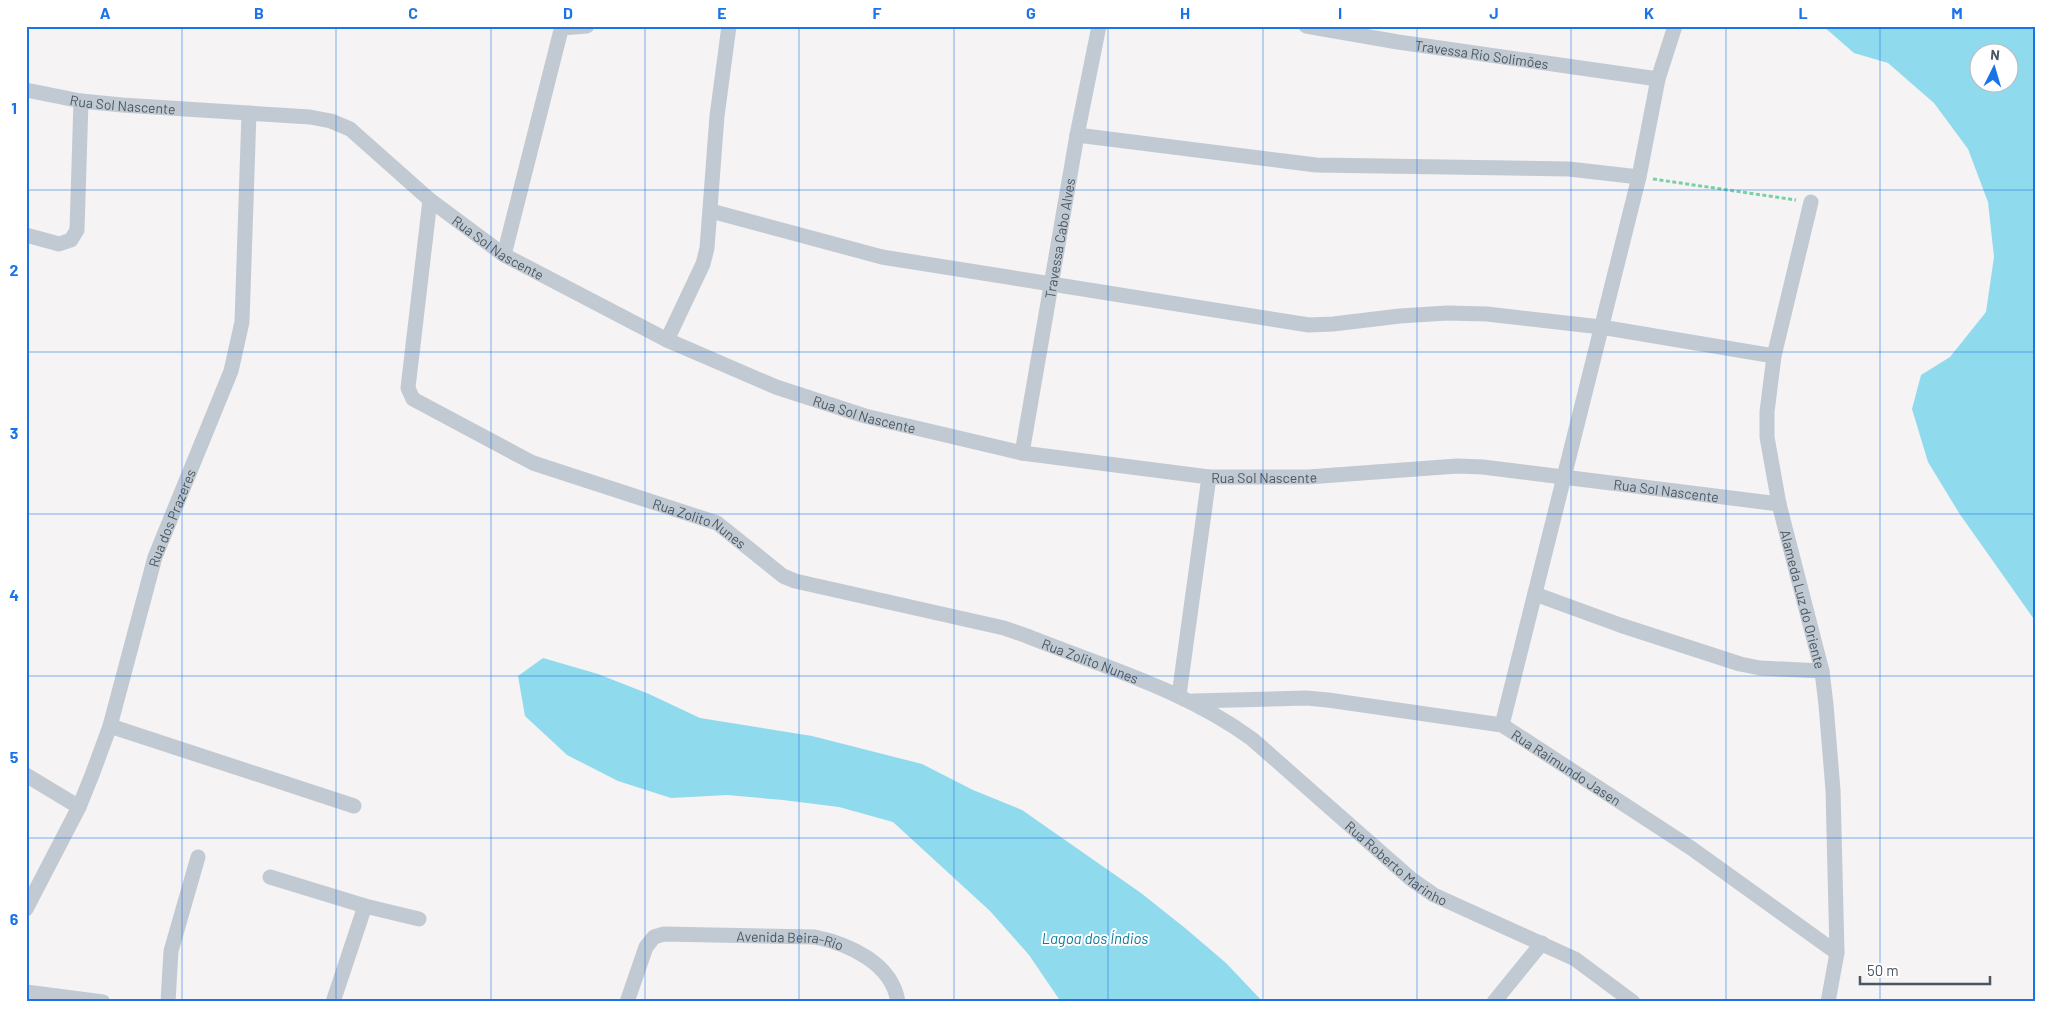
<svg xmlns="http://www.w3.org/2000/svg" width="2062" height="1028" font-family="Barlow,sans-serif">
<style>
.water{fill:#90daee;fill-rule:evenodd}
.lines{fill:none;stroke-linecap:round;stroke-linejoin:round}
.path{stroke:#7ad0a6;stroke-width:3;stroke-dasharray:4 2.5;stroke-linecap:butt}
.minor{stroke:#c1cad2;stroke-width:15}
.grid{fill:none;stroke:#1a73e8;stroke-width:1;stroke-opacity:0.55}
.labels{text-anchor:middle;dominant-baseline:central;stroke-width:4;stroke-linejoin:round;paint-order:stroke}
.street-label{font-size:14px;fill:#4a5661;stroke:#fff}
.water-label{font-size:15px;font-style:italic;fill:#0c7c9b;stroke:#fff}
.neatline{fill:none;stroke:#1a73e8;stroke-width:2}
.grid-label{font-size:16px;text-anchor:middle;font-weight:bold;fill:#1a73e8}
</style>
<rect width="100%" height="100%" fill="#f5f3f3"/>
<!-- water -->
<g class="water">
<path d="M1823,26h213v596l-77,-109 -31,-51 -16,-53 9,-34 29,-18 36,-45 8,-55 -6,-55 -20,-53 -34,-46 -46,-40 -34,-10zM1980,52h30v30h-30z"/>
<path d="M543,658l55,16 51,20 51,24 112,18 110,28 51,26 49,20 119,83 44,35 41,35 37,39h-202l-32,-47 -39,-44 -97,-89 -54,-15 -56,-7 -56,-5 -56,3 -53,-17 -51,-26 -42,-39 -7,-40z"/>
</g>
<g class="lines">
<!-- path -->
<path class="path" d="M1653,179l143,21"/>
<!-- minor -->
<g class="minor">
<path id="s1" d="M1306,26l92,16 260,37"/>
<path d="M562,28l25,-2"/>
<path id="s2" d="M26,90l55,11 41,4 188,12 21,4 19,8 80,71 74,55 163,85 109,47 89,29 157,37 187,24h99l149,-11 26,1 296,37"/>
<path d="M1077,135l239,30 253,4 70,8"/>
<path id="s3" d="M430,200l-22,188 5,11 120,64 184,60 66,53 12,5 209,47 23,8c77,31 158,54 225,103l159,140 23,16 141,64 58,43"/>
<path id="s4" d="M1811,202l-37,154 -7,56v25l12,67 43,167 4,34 7,85 4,163 -9,49"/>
<path d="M711,211l171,46 427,68 24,-1 67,-8 47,-3 40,1 114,13 173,29"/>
<path d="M26,235l33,9 12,-4 6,-10 4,-129"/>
<path d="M504,255l58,-229"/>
<path d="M667,340l36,-76 4,-16 10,-132 12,-90"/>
<path id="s5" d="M1022,453l55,-318 22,-109"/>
<path d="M1535,594l85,31 120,39 20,4 62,3"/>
<path d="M1179,695l30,-218"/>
<path id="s6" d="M1193,701l113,-3 22,2 174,25 189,123 146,105"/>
<path d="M1502,725l137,-548 19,-98 17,-53"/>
<path d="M110,726l244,80"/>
<path d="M26,775l53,32"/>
<path d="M270,877l95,29 54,13"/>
<path id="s7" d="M26,909l53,-102 13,-32 18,-49 45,-169 76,-186 11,-49 7,-209"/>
<path d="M26,992l77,10"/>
<path d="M168,1002l3,-51 27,-94"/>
<path d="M333,1002l32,-96"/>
<path id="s8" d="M627,1002l19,-55 8,-10 10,-3 151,3c34,7 77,26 83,65"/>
<path d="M1494,1002l48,-59"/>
</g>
</g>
<!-- grid -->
<path class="grid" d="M182,26v976M336,26v976M491,26v976M645,26v976M799,26v976M954,26v976M1108,26v976M1263,26v976M1417,26v976M1571,26v976M1726,26v976M1880,26v976M26,190h2010M26,352h2010M26,514h2010M26,676h2010M26,838h2010"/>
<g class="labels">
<!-- street labels -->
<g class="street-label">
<text stroke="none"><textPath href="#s1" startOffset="178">Travessa Rio Solimões</textPath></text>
<text stroke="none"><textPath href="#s2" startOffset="98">Rua Sol Nascente</textPath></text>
<text stroke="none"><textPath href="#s5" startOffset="218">Travessa Cabo Alves</textPath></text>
<text stroke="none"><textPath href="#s2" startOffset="518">Rua Sol Nascente</textPath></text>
<text stroke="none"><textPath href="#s2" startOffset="922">Rua Sol Nascente</textPath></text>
<text stroke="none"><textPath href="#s2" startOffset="1328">Rua Sol Nascente</textPath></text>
<text stroke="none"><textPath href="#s2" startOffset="1732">Rua Sol Nascente</textPath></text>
<text stroke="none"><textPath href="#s7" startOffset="419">Rua dos Prazeres</textPath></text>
<text stroke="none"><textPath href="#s3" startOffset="515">Rua Zolito Nunes</textPath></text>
<text stroke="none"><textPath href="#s4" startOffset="406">Alameda Luz do Oriente</textPath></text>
<text stroke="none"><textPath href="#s3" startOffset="935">Rua Zolito Nunes</textPath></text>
<text stroke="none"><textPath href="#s6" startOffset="388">Rua Raimundo Jasen</textPath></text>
<text stroke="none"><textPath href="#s3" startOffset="1306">Rua Roberto Marinho</textPath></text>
<text stroke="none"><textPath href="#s8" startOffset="208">Avenida Beira-Rio</textPath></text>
</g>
<!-- water labels -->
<g class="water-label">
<text x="1095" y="938">Lagoa dos Índios</text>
</g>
</g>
<!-- border -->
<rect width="2062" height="1028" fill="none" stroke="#ffffff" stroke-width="55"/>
<!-- north arrow -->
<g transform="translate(1994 68) rotate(5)"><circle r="24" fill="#ffffff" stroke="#b7bbc0"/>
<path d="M0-4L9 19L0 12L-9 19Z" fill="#1a73e8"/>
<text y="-8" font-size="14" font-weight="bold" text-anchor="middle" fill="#4a5661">N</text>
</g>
<!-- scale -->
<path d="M1860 976v8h130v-8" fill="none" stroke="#4a5661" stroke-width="2.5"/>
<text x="1867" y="976" font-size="15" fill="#4a5661" stroke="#ffffff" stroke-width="4" paint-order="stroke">50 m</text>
<rect x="28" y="28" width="2006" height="972" class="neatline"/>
<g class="grid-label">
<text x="105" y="19">A</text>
<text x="259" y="19">B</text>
<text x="413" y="19">C</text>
<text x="568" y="19">D</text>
<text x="722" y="19">E</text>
<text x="877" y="19">F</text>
<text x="1031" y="19">G</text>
<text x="1185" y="19">H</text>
<text x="1340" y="19">I</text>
<text x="1494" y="19">J</text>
<text x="1649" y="19">K</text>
<text x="1803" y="19">L</text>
<text x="1957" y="19">M</text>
<text x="14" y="114">1</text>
<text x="14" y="276">2</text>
<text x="14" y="439">3</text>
<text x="14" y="601">4</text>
<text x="14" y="763">5</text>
<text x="14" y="925">6</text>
</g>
</svg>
